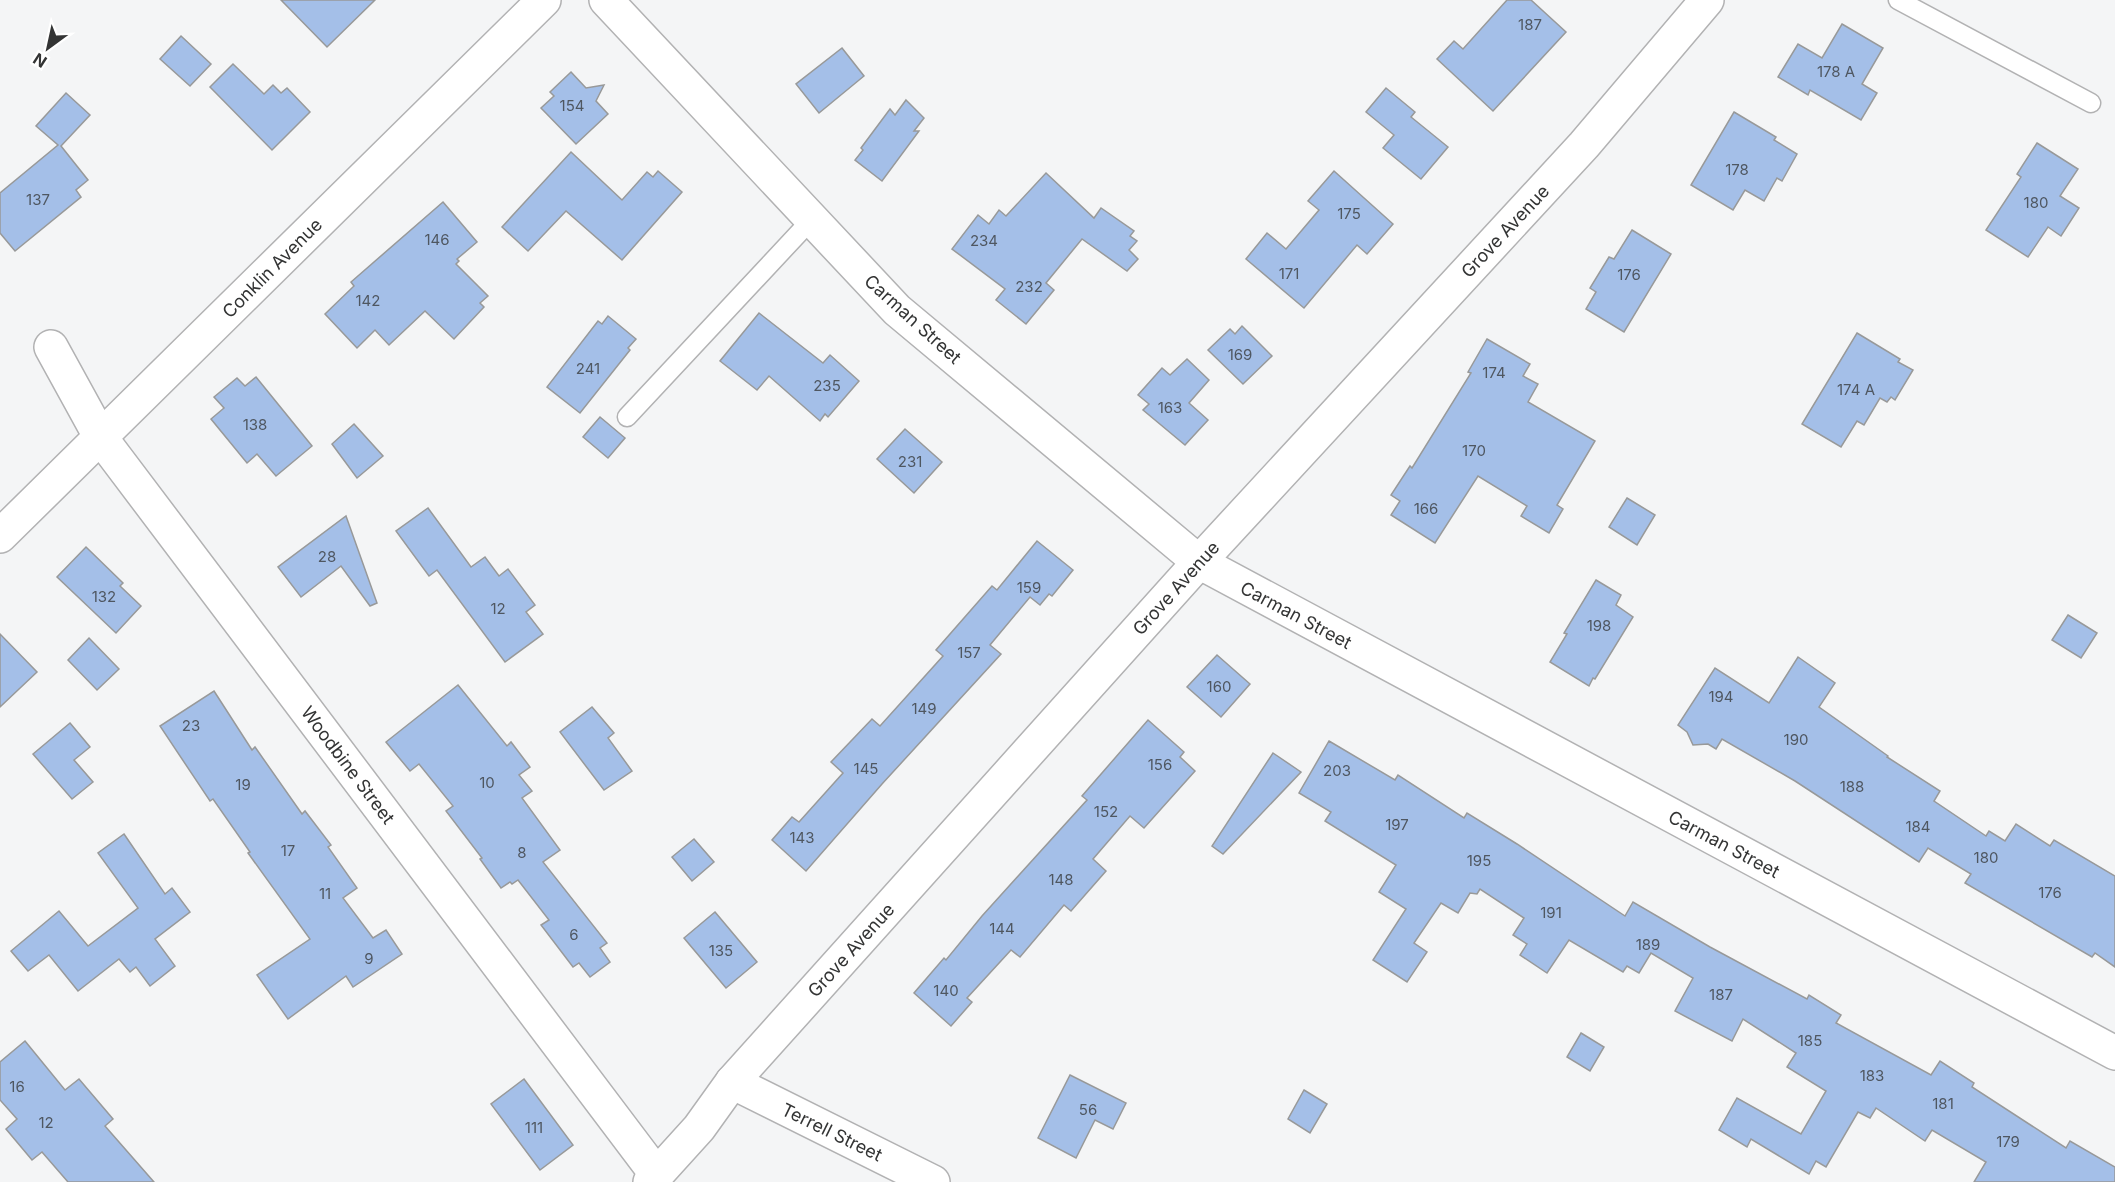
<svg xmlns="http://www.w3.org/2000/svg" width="2115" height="1182" font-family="Inter,sans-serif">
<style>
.building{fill:#a4bfe8;stroke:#989999;stroke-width:1.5}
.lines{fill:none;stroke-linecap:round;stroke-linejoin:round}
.service-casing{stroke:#b2b2b3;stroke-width:21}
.minor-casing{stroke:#b2b2b3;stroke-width:36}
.service{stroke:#fff;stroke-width:18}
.minor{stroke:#fff;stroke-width:33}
.labels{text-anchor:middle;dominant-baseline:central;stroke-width:4.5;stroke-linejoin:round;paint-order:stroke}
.number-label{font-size:15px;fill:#4f5761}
.street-label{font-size:18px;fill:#333434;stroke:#fff}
</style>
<rect width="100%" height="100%" fill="#f4f5f6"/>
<!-- building -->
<g class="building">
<path d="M281,0h94l-48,47z"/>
<path d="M1507,0h24l35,32 -73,79 -56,-52 17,-18 9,8z"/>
<path d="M1842,24l41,24 -21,36 15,9 -16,27 -51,-30 -2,5 -30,-18 20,-33 24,14z"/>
<path d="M181,36l30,28 -21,22 -30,-27z"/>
<path d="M842,48l22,28 -45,37 -23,-29z"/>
<path d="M233,64l31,30 9,-9 8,8 6,-5 23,24 -38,38 -62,-63z"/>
<path d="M571,72l15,16 18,-3 -8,16 12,13 -32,30 -35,-36 13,-12 -4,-4z"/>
<path d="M1386,88l29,24 -4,5 37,30 -27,32 -38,-31 11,-13 -28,-23z"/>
<path d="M66,93l24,22 -29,31 27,34 -12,10 5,7 -66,54 -15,-18v-40l58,-48 -22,-19z"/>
<path d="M906,100l18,18 -10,13h5l-37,50 -27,-21 8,-10 -2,-2 29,-39 5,6z"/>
<path d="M1734,112l42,25 -2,3 23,14 -15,27 -5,-3 -13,23 -19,-11 -12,20 -42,-25z"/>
<path d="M2037,143l41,26 -18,27 19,12 -18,28 -13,-9 -20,30 -42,-27 35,-53 -4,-3z"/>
<path d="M571,152l51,48 25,-28 6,5 5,-6 24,21 -60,68 -56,-49 -38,40 -26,-24z"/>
<path d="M1334,171l59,53 -26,30 -10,-9 -53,63 -58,-49 21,-26 19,16 33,-39 -11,-9z"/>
<path d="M1046,173l48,45 7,-10 33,23 -4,5 7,5 -8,9 9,9 -11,12 -45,-32 -36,44 8,7 -28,34 -30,-24 9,-11 -53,-40 26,-34 11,9 10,-14 7,6z"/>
<path d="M443,202l34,40 -20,17 2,2 -3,3 32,32 -8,7 4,4 -30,32 -29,-28 -36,34 -14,-15 -18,18 -32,-34 29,-28 -3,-4z"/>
<path d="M1632,230l39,24 -47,78 -38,-23 10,-17 -6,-4 19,-31 5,2z"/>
<path d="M759,313l64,50 7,-8 29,26 -31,36 -3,-3 -5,7 -51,-45 -12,14 -37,-29z"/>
<path d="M608,316l28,23 -8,9 2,2 -50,63 -33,-26 51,-66 4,3z"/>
<path d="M1242,326l30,30 -29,28 -35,-34 22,-21 5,5z"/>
<path d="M1857,333l43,26 -2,3 15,8 -18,30 -4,-3 -4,5 -7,-4 -16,27 -7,-4 -16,26 -39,-23z"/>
<path d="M1487,339l43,25 -7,12 15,8 -10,18 67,39 -38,64 6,4 -14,24 -28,-17 6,-10 -49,-30 -43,67 -44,-28 9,-14 -9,-6 19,-29 2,2 59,-95 -3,-1z"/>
<path d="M1187,359l22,21 -20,23 19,17 -23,25 -42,-35 6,-6 -11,-9 24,-27 8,7z"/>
<path d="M256,377l56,69 -36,30 -19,-22 -10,9 -36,-44 13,-11 -10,-11 23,-19 8,8z"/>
<path d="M600,417l25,21 -17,20 -25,-21z"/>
<path d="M354,424l29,32 -26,22 -25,-34z"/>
<path d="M905,429l37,33 -28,31 -37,-34z"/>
<path d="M1627,498l28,17 -18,30 -28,-18z"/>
<path d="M428,508l43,59 14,-10 14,19 9,-7 27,36 -9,7 17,22 -38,28 -68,-92 -8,6 -33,-45z"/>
<path d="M346,516l31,87 -7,3 -29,-40 -40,31 -23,-30z"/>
<path d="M1037,541l36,29 -21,26 -3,-2 -9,11 -10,-8 -40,48 11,9 -119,130 -76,87 -34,-31 20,-23 7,5 44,-49 -12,-11 41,-43 8,7 63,-70 -7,-6 56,-64 5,4z"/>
<path d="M86,547l37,36 -3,3 21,20 -25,27 -59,-56z"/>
<path d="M1596,580l25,15 -5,10 17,12 -38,62 -2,-1 -4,8 -39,-24 17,-28 -3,-1z"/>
<path d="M2068,615l29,18 -16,25 -29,-18z"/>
<path d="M0,634l37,38 -37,35z"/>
<path d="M89,638l30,31 -22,21 -29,-30z"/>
<path d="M1217,655l33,29 -29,33 -34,-30z"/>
<path d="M1798,657l37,26 -16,24 69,49 -1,1 53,34 -6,10 52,35 3,-5 16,10 11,-17 34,22 4,-6 61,36v91l-20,-14 -3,4 -127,-74 6,-9 -43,-26 -9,14 -124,-81 -73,-42 -6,10 -8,-5 -15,1 -6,-13 -9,-7 37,-57 54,35z"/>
<path d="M458,685l49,61 4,-4 19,25 -11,8 13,16 -10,7 38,52 -17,12 64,81 -7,5 10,14 -20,15 -11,-14 -6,4 -32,-42 8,-5 -31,-40 -6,4 -2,-2 -9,6 -21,-29 2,-1 -36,-47 7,-5 -34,-42 -9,7 -24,-29z"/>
<path d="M214,691l38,59 3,-3 47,67 3,-3 26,34 -3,2 29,41 -14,10 30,40 13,-8 16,24 -49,33 -7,-11 -58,43 -31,-44 53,-36 -62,-86 2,-1 -37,-53 -3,2 -50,-75z"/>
<path d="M592,707l22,26 -6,5 24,33 -28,19 -44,-58z"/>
<path d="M1148,720l36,32 -4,5 15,14 -51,57 -14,-12 -37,43 13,12 -35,40 -7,-6 -44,52 -9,-7 -44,48 5,4 -21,24 -37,-33 30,-35 2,2 36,-44 105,-116 -5,-4z"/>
<path d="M70,723l20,24 -16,13 19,22 -21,17 -39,-45z"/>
<path d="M1329,741l66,39 3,-5 66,43 3,-5 50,31 108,72 8,-14 77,45 97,52 2,-4 32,20 -5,8 95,52 9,-14 34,22 -2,4 94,61 4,-7 45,26v15h-141l12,-20 -54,-32 -7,11 -49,-33 -6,10 -12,-6 -32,55 -10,-6 -7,13 -58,-35 -4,8 -28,-17 18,-32 64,36 25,-43 -39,-24 9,-14 -53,-34 -11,22 -57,-30 18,-33 -42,-25 -12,20 -12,-7 -4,6 -54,-32 -22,33 -27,-18 7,-11 -14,-9 11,-17 -44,-29 -3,5 -7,-1 -12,20 -17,-10 -27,40 13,9 -20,30 -34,-22 33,-51 -27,-17 17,-27 -71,-44 6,-9 -32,-19z"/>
<path d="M1273,753l28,19 -78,82 -11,-8z"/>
<path d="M124,834l41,60 7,-6 18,24 -35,27 20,27 -25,20 -14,-19 -6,5 -11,-13 -41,32 -29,-36 -21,16 -17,-20 48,-40 29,35 50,-38 -40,-55z"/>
<path d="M694,839l20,23 -22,19 -20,-24z"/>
<path d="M715,912l42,50 -31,26 -42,-50z"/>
<path d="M1581,1033l23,14 -14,24 -23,-14z"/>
<path d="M25,1041l40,49 14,-11 34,40 -8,7 49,56h-86l-26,-30 -10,8 -26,-31 11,-10 -17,-19v-38z"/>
<path d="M1070,1075l56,28 -13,26 -18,-9 -19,38 -38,-20z"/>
<path d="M524,1079l49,66 -33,25 -49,-66z"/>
<path d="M1304,1090l23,14 -17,29 -22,-14z"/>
</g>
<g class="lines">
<defs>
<g id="service">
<path d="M1898,0l193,103"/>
<path d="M627,417l185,-198"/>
</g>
<g id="minor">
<path d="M606,0l291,310 302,252 916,491"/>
<path d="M51,347l50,91 556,737"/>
<path d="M0,536l544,-536"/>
<path d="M732,1082l201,100"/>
<path d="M650,1182l49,-54 33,-46 467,-520 385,-417 123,-145"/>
</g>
</defs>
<!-- service casing -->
<use href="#service" class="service-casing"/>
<!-- minor casing -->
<use href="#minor" class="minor-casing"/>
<!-- service -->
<use href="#service" class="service"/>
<!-- minor -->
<use href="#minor" class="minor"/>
</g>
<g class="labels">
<!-- number labels -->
<g class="number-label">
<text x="1530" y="24">187</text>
<text x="1836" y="71">178 A</text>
<text x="572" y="105">154</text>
<text x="1737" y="169">178</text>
<text x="38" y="199">137</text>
<text x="2036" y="202">180</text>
<text x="1349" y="213">175</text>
<text x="437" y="239">146</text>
<text x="984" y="240">234</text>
<text x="1289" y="273">171</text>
<text x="1629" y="274">176</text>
<text x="1029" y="286">232</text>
<text x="368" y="300">142</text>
<text x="1240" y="354">169</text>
<text x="588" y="368">241</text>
<text x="1494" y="372">174</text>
<text x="827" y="385">235</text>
<text x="1856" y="389">174 A</text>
<text x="1170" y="407">163</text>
<text x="255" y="424">138</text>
<text x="1474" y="450">170</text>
<text x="910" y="461">231</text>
<text x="1426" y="508">166</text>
<text x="327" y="556">28</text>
<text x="1029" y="587">159</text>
<text x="104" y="596">132</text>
<text x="498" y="608">12</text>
<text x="1599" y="625">198</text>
<text x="969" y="652">157</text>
<text x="1219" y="686">160</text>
<text x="1721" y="696">194</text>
<text x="924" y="708">149</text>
<text x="191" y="725">23</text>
<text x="1796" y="739">190</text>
<text x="1160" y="764">156</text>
<text x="866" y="768">145</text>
<text x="1337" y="770">203</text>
<text x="487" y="782">10</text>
<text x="243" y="784">19</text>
<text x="1852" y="786">188</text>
<text x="1106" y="811">152</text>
<text x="1397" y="824">197</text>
<text x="1918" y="826">184</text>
<text x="802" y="837">143</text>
<text x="288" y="850">17</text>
<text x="522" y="852">8</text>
<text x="1986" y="857">180</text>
<text x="1479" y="860">195</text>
<text x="1061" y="879">148</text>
<text x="2050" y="892">176</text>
<text x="325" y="893">11</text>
<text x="1551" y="912">191</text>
<text x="1002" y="928">144</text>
<text x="574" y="934">6</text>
<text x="1648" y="944">189</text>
<text x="721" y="950">135</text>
<text x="369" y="958">9</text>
<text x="946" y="990">140</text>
<text x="1721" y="994">187</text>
<text x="1810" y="1040">185</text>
<text x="1872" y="1075">183</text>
<text x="17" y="1086">16</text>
<text x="1943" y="1103">181</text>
<text x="1088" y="1109">56</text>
<text x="46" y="1122">12</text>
<text x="534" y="1127">111</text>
<text x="2008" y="1141">179</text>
</g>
<!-- street labels -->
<g class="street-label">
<text transform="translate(1505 231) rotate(-47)">Grove Avenue</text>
<text transform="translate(272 268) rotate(-45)">Conklin Avenue</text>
<text transform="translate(913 319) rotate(42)">Carman Street</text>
<text transform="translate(1176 588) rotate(-48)">Grove Avenue</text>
<text transform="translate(1296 615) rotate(28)">Carman Street</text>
<text transform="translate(348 765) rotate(53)">Woodbine Street</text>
<text transform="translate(1724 844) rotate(28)">Carman Street</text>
<text transform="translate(851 950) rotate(-48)">Grove Avenue</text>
<text transform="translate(832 1132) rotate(26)">Terrell Street</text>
</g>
</g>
<!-- north arrow -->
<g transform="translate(48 48) rotate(213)" stroke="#ffffff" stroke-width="4.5" paint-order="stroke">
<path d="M0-4.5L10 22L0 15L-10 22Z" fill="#333434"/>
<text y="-9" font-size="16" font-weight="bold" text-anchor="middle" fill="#333434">N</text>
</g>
</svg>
